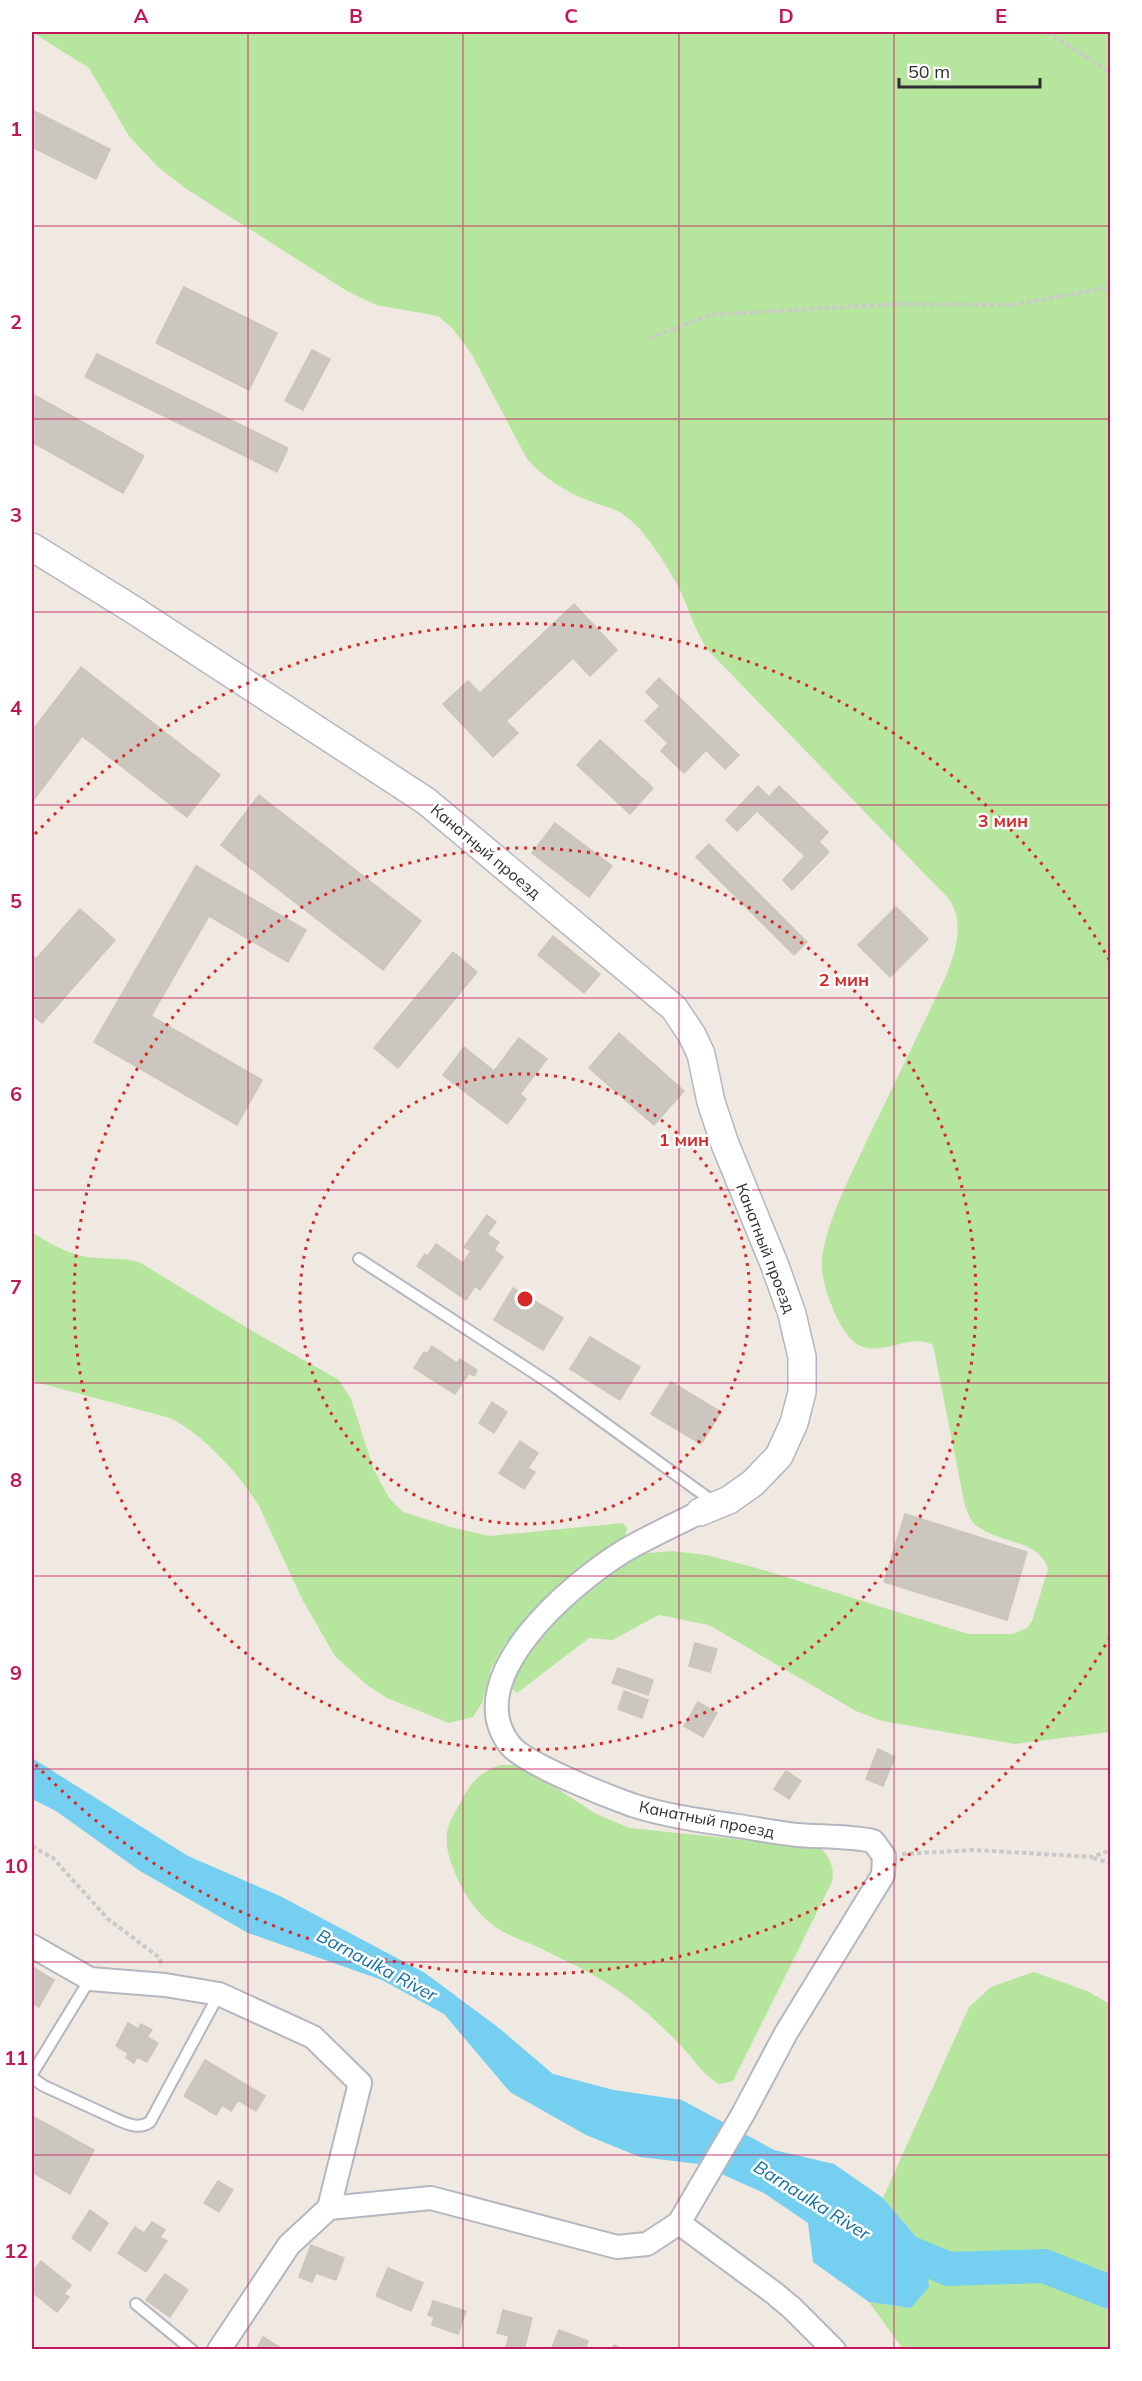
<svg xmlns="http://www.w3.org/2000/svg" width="1142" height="2381" font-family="Mulish,sans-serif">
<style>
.green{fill:#b6e59e}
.water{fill:#75cff0}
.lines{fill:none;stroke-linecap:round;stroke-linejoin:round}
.river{stroke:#75cff0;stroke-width:34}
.building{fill:#cbc7bf;stroke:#cbc5ba;stroke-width:1.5}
.service-casing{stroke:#b4b7c1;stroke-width:14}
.minor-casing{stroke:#b4b7c1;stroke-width:26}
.tertiary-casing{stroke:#b4b7c1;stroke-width:30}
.path{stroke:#c9c9c9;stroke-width:4;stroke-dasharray:4.5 3;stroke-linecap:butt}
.service{stroke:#fff;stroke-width:10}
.minor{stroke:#fff;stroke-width:22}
.tertiary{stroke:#fff;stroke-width:27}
.grid{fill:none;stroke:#c2185b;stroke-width:1.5;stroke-opacity:0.55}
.ring{fill:none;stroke:#d62828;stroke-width:3;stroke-dasharray:3 6}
.labels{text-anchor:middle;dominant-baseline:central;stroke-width:5;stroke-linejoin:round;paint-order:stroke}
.street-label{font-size:16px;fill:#2e2e2e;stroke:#fff}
.water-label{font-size:18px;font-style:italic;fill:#0d6fa3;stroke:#fff}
.centre{fill:#d62828;stroke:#fff;stroke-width:3}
.ring-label{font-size:18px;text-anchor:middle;font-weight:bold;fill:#d62828;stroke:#fff;stroke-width:5;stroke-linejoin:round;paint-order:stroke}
.neatline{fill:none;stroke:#c2185b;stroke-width:2}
.grid-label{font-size:20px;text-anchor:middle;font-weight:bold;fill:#c2185b}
</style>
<rect width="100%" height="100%" fill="#efe9e1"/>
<!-- green -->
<g class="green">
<path d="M32,32h1078v1700l-95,12 -133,-23 -26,-10 -147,-86 -50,-10 -47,25 -23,-2 -72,55 -8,-7 9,-22 42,-53 46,-36 34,-21 32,-3 34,4 51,13 211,66h45l14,-6 5,-7 16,-52c-9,-30 -50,-26 -71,-43 -6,-4 -9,-13 -12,-20l-32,-161c-24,-14 -55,16 -79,-3 -16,-13 -35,-62 -32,-83 5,-40 30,-86 47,-123 26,-53 52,-107 77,-160 10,-26 19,-53 3,-77l-242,-250c-12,-19 -18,-39 -27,-59 -11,-21 -32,-56 -51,-71 -11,-11 -28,-13 -42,-19 -23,-9 -43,-22 -60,-41l-56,-106 -19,-25 -14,-12 -62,-11 -29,-14 -162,-103 -27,-21 -29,-31 -40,-68z"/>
<path d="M32,1232c19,13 41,25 65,26 15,1 28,0 42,4l115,70 85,48 12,19 23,71 15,28 14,14 48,15 38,9 134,-13 4,5 -2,10 -93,77 -27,29 -14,25 -9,34 -9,14 -24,6 -62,-25 -20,-13 -32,-29 -33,-57 -43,-93c-19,-31 -56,-72 -89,-88l-138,-37z"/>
<path d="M501,1765h15l13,5 67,44 34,14 191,20c9,10 14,21 11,34l-99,199 -14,3c-15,-8 -24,-23 -35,-35 -19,-20 -39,-39 -61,-55 -28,-21 -61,-35 -92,-50 -12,-5 -26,-10 -37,-18 -20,-15 -32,-35 -41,-58 -7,-19 -10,-34 0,-52 14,-25 19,-42 48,-51z"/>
<path d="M1034,1972l53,19 23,13v345h-207l-34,-47 42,6 13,-62 -41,-48 86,-191 22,-20z"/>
</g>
<!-- water -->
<path class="water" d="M32,1758l156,98 92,40 145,77 74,55 54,46 61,16 68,10 92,50 60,14 49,34 41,48 5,41 -18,21 -42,-6 -56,-40 -5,-39 -44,-30 -65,-29 -59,-7 -54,-22 -76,-43 -66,-78 -62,-34 -134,-47 -108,-62 -84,-60 -24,-12z"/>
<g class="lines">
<!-- river -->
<path class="river" d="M883,2242l66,27 95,-3 66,26"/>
</g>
<!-- building -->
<g class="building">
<path d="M32,110l78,39 -14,30 -64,-32z"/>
<path d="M184,287l93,46 -28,57 -93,-47z"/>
<path d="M312,350l18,9 -27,51 -18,-9z"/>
<path d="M97,354l191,94 -11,24 -192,-95z"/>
<path d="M32,394l112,62 -21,37 -91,-51z"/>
<path d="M574,604l43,46 -27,26 -17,-18 -67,63 12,12 -25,24 -50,-53 25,-23 12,12z"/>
<path d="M81,667l139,108 -33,42 -105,-81 -50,66v-71z"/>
<path d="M659,678l80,77 -14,14 -19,-19 -22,23 -23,-22 7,-8 -23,-22 15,-15 -14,-14z"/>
<path d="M600,740l53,48 -23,26 -53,-49z"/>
<path d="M758,786l11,11 10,-11 49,46 -9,10 10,10 -37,38 -9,-10 22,-24 -48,-45 -20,20 -11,-11z"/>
<path d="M259,795l162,126 -38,49 -162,-125z"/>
<path d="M555,823l57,43 -23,31 -57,-44z"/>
<path d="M709,844l98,98 -13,13 -98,-98z"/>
<path d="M196,866l110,64 -18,32 -79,-46 -58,100 111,64 -25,45 -143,-83z"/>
<path d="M896,907l32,32 -38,38 -32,-32z"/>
<path d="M80,909l35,31 -73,83 -10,-8v-61l4,5z"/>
<path d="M553,936l47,38 -16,19 -46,-38z"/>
<path d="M453,952l24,20 -79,96 -24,-20z"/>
<path d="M619,1033l65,58 -30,34 -65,-57z"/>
<path d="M519,1038l28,21 -27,35 6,5 -19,25 -64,-49 21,-28 30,24z"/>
<path d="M487,1215l9,7 -9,12 12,8 -5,8 9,7 -23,33 -5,-4 -9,14 -49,-34 8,-12 3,2 8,-12 27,19 8,-12 -7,-4z"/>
<path d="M513,1288l50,30 -20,32 -49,-30z"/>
<path d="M590,1337l50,30 -20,33 -50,-31z"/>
<path d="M432,1346l25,17 3,-4 17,11 -3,6 -5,-3 -14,21 -41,-26 10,-16 3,2z"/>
<path d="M671,1382l50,30 -20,32 -50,-30z"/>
<path d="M492,1402l15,10 -13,21 -15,-10z"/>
<path d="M520,1441l18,12 -10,15 7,4 -11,17 -25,-16z"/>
<path d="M905,1514l122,38 -20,68 -123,-38z"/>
<path d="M695,1643l22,6 -7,23 -21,-6z"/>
<path d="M618,1668l35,12 -5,15 -36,-12z"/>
<path d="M624,1691l24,9 -6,18 -24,-9z"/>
<path d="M698,1702l19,11 -14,24 -19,-11z"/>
<path d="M878,1749l17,8 -12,29 -17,-7z"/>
<path d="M786,1771l15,10 -12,18 -15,-10z"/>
<path d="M32,1967l22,13 -15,27 -7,-4z"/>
<path d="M128,2023l10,6 3,-5 11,6 -5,7 11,6 -11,19 -10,-5 -3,6 -8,-5 2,-5 -12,-7z"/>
<path d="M205,2060l60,36 -9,15 -18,-11 -7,11 -9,-6 -6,10 -32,-19z"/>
<path d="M32,2116l62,34 -24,44 -38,-22z"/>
<path d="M218,2181l15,9 -14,22 -15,-9z"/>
<path d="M90,2210l18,13 -18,28 -18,-13z"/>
<path d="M152,2222l13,8 -5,7 7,4 -21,31 -28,-19 17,-26 9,6z"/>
<path d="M311,2245l33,13 -8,22 -20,-7 -4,9 -13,-5z"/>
<path d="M41,2261l30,24 -7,9 5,3 -12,15 -25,-20v-19z"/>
<path d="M388,2268l35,15 -12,28 -35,-15z"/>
<path d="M165,2274l23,16 -18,27 -24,-17z"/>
<path d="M433,2301l33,10 -8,23 -26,-9 2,-8 -6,-2z"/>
<path d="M503,2310l29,8 -8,32h-19l4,-14 -12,-3z"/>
<path d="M559,2330l29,11 -3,9h-34z"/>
<path d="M263,2337l21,13h-28z"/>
<path d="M614,2345l11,5h-13z"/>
</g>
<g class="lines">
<defs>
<g id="service">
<path d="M359,1259l189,123 167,121"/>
<path d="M32,2074l58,-95"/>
<path d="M32,2078l12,8 74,34c12,5 21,9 32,2l69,-128"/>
<path d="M136,2304l56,46"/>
</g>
<g id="minor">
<path d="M32,1946l58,33 75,6 54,9 94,43 47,46 -31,125"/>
<path d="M679,2223l95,70 18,15 42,42"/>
<path d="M219,2350l70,-105 40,-37 102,-10 186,49 30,-3 32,-21 64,-109 43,-81 97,-158 1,-19 -11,-15c-25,-5 -51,-4 -76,-6 -20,-2 -39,-6 -59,-9 -35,-5 -72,-10 -106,-21 -25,-9 -107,-41 -122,-60 -52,-67 62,-162 114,-194 24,-14 51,-26 76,-39"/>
</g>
<path id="tertiary" d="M32,547l97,60 297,194 248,207 18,27 9,19 10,48 14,42 50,122 17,48 10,43v35l-8,31 -15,33 -26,27 -24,17 -29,12"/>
</defs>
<!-- service casing -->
<use href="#service" class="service-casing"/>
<!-- minor casing -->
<use href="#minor" class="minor-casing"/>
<!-- tertiary casing -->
<use href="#tertiary" class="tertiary-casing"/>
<!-- path -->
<g class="path">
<path d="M1047,32l63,40"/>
<path d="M649,338l61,-23 187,-11 115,1 98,-18"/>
<path d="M32,1846l21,12 55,61 52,39 1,9"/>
<path d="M902,1854l72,-4 119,7 17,-7"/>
<path d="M1093,1858l17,5"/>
</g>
<!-- service -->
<use href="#service" class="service"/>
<!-- minor -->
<use href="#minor" class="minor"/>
<!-- tertiary -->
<use href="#tertiary" class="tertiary"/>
</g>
<!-- grid -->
<path class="grid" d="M248,32v2318M463,32v2318M679,32v2318M894,32v2318M32,226h1078M32,419h1078M32,612h1078M32,805h1078M32,998h1078M32,1190h1078M32,1383h1078M32,1576h1078M32,1769h1078M32,1962h1078M32,2155h1078"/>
<!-- distance rings -->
<g class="ring">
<circle cx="525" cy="1299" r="225"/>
<circle cx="525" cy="1299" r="451"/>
<path d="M1110 1637A676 676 0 0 1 35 1764M35 834A676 676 0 0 1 1110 961"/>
</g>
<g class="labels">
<!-- street labels -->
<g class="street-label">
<text transform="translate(486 851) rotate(40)">Канатный проезд</text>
<text transform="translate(766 1248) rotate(69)">Канатный проезд</text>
<text transform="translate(707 1819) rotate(11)">Канатный проезд</text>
</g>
<!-- water labels -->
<g class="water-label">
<text transform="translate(377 1965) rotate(28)">Barnaulka River</text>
<text transform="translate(812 2200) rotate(32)">Barnaulka River</text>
</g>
</g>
<circle cx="525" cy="1299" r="9" class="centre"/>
<g class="ring-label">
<text x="1003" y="827">3 мин</text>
<text x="844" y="986">2 мин</text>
<text x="684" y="1146">1 мин</text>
</g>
<!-- border -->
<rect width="1142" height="2381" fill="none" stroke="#ffffff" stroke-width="66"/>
<!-- scale -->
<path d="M899 78v9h141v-9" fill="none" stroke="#2e2e2e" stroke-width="3"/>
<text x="908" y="78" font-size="18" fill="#2e2e2e" stroke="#ffffff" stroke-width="4.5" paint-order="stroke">50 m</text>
<rect x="33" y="33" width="1076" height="2315" class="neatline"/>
<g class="grid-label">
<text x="141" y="23">A</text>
<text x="356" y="23">B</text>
<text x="571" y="23">C</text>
<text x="786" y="23">D</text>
<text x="1001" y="23">E</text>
<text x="16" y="136">1</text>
<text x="16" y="329">2</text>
<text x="16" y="522">3</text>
<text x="16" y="715">4</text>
<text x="16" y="908">5</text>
<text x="16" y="1101">6</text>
<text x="16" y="1294">7</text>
<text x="16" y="1487">8</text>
<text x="16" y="1680">9</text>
<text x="16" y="1873">10</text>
<text x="16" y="2065">11</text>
<text x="16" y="2258">12</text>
</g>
</svg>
